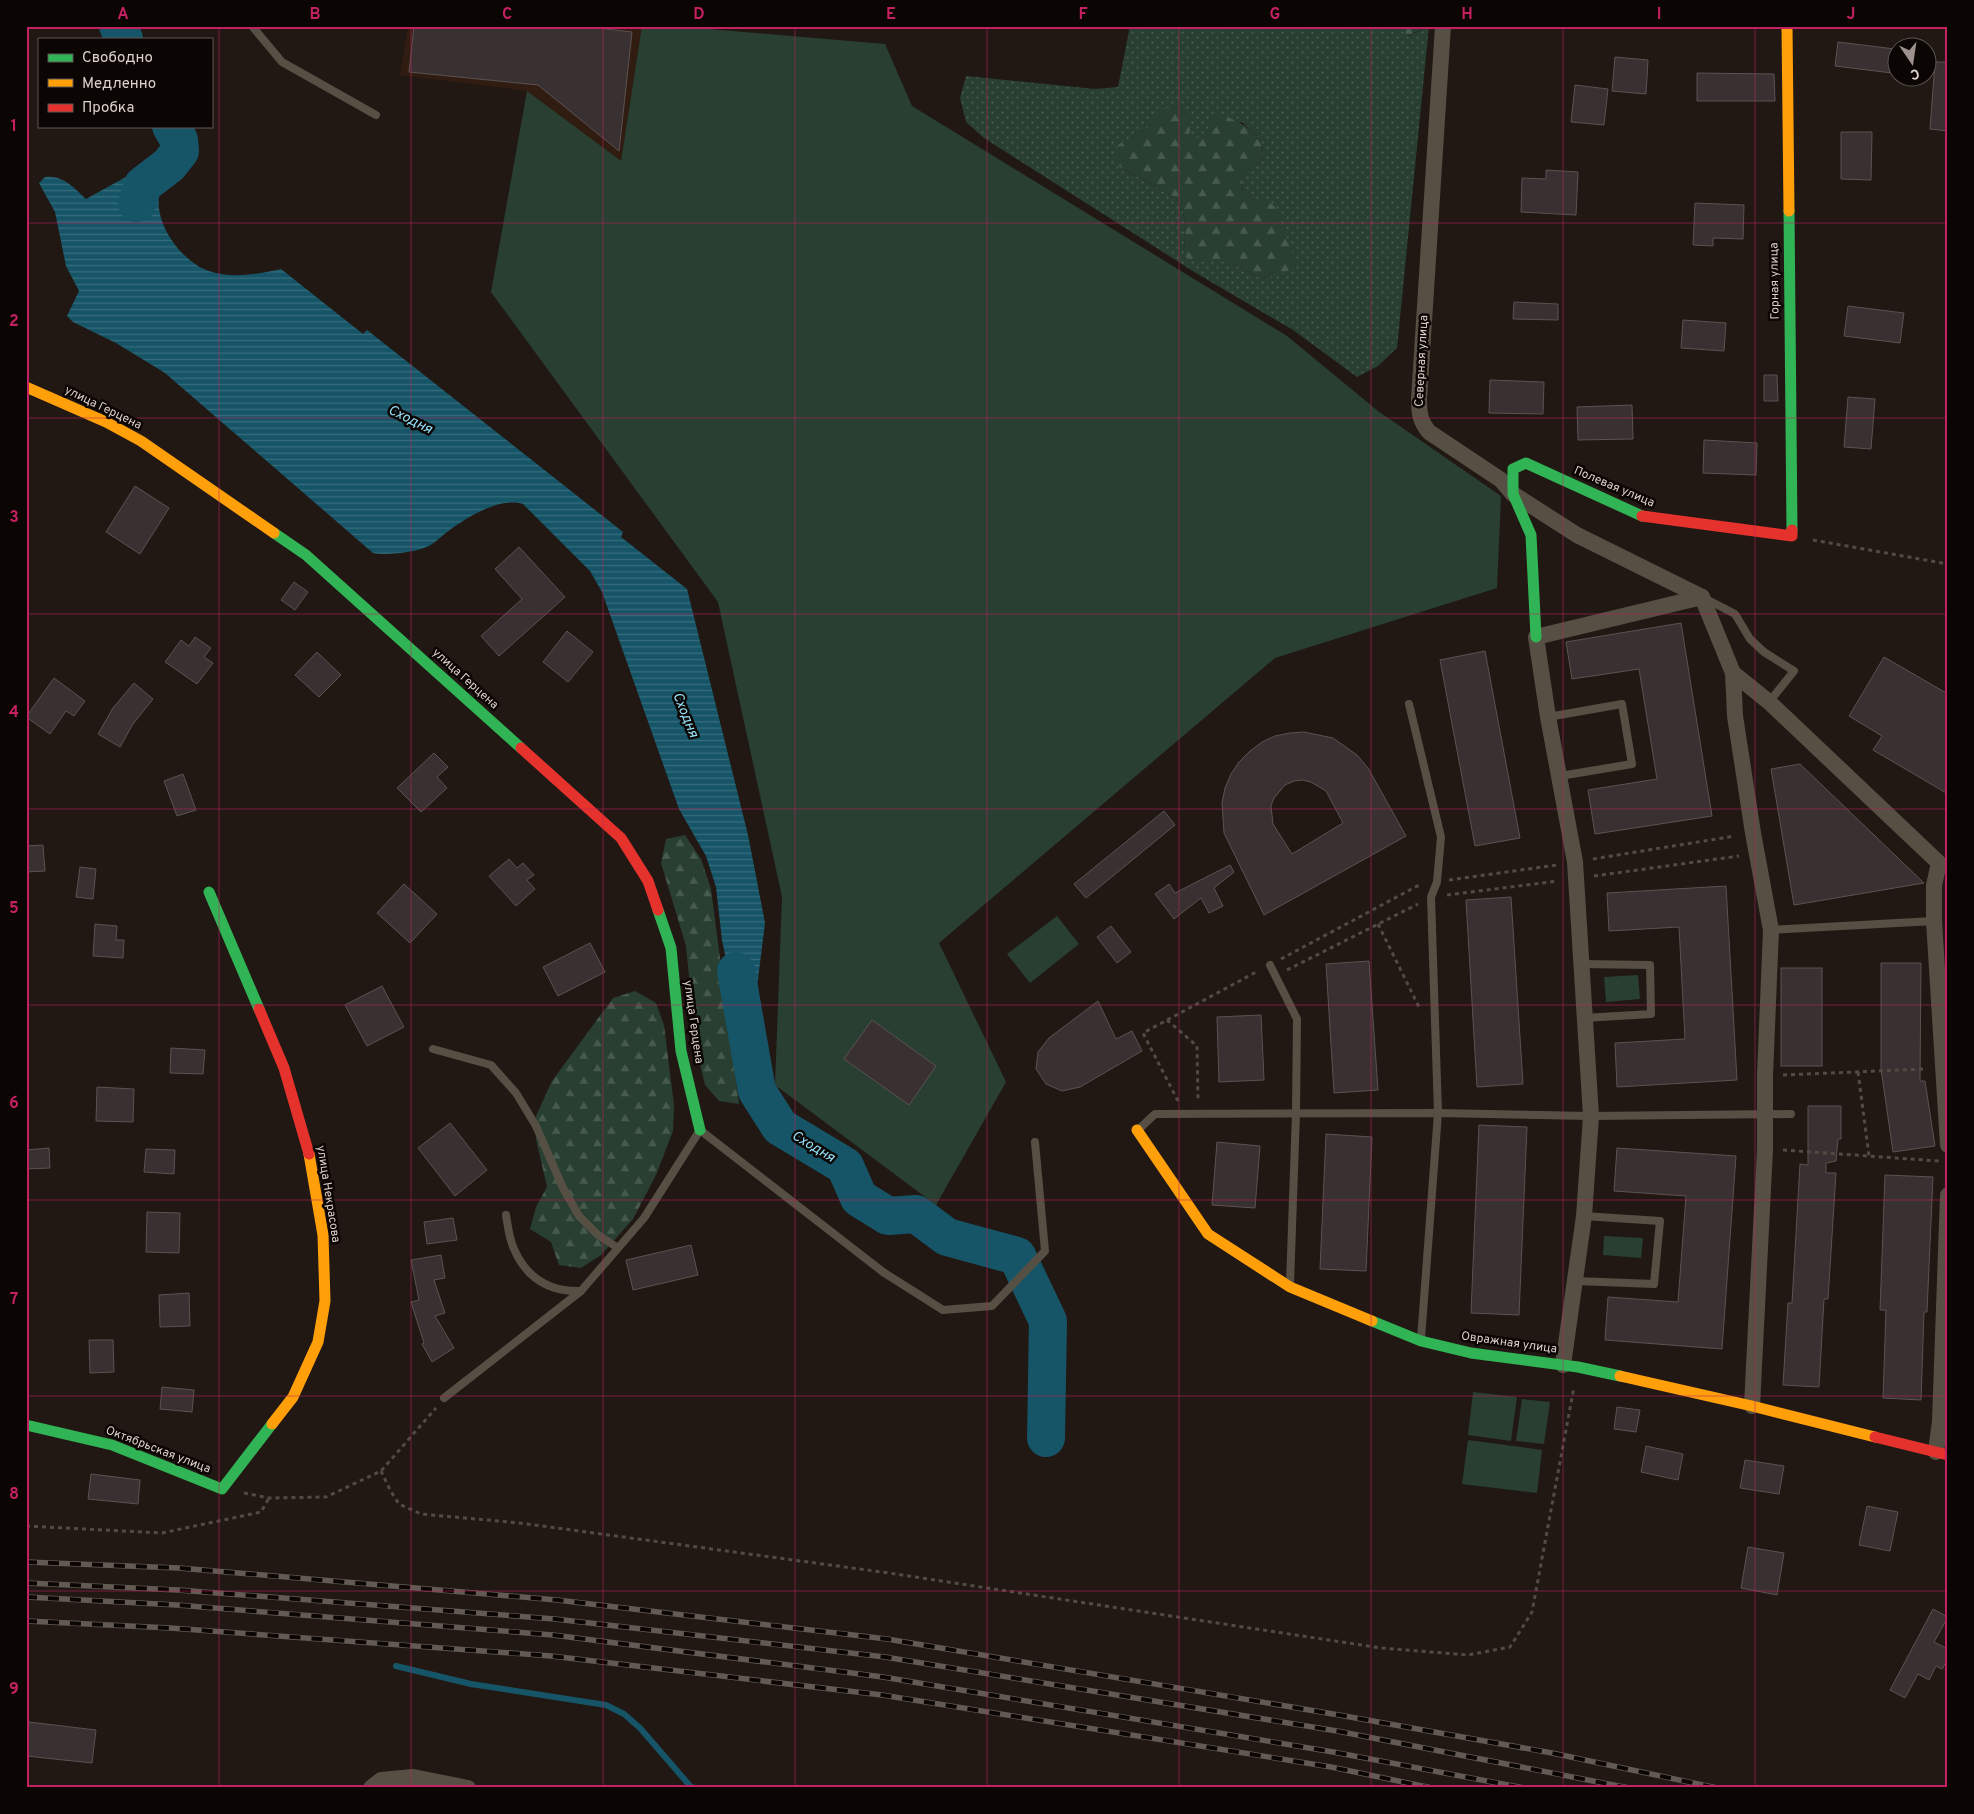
<svg xmlns="http://www.w3.org/2000/svg" width="1974" height="1814" font-family="Overpass,sans-serif">
<style>
.built{fill:#311c11}
.grass{fill:url(#grass-dots);fill-rule:evenodd}
.forest{fill:url(#forest-firs)}
.park{fill:#283f31}
.water{fill:url(#water-rules)}
.lines{fill:none;stroke-linecap:round;stroke-linejoin:round}
.stream{stroke:#165567;stroke-width:6}
.river{stroke:#165567;stroke-width:38}
.building{fill:#393131;stroke:#5b5252;fill-rule:evenodd}
.path{stroke:#514b42;stroke-width:3;stroke-dasharray:4 4;stroke-linecap:butt}
.lane{stroke:#565044;stroke-width:8}
.street{stroke:#565044;stroke-width:16}
.fast{stroke:#30b455;stroke-width:11}
.slow{stroke:#ff9f0a;stroke-width:11}
.jam{stroke:#e5322d;stroke-width:11}
.rail-casing{stroke:#615b53;stroke-width:5.5}
.rail{stroke:#0b0503;stroke-width:4;stroke-dasharray:11;stroke-linecap:butt}
.grid{fill:none;stroke:#c32161;stroke-width:1;stroke-opacity:0.55}
.labels{text-anchor:middle;dominant-baseline:central;stroke-width:5;stroke-linejoin:round;paint-order:stroke}
.street-label{font-size:12px;fill:#ded2cc;stroke:#0b0503}
.water-label{font-size:14px;font-style:italic;fill:#94e0f9;stroke:#0b0503}
.neatline{fill:none;stroke:#c32161;stroke-width:2}
.grid-label{font-size:16px;text-anchor:middle;font-weight:bold;fill:#c32161}
</style>
<defs>
<pattern id="grass-dots" width="8" height="8" patternUnits="userSpaceOnUse" patternTransform="scale(1.25)"><rect width="8" height="8" fill="#283f31"/><path d="M2 2h.1M6 6h.1" fill="none" stroke="#475a4e" stroke-width="1.8" stroke-linecap="round"/></pattern>
<pattern id="forest-firs" width="22" height="20" patternUnits="userSpaceOnUse" patternTransform="scale(1.25)"><rect width="22" height="20" fill="#283f31"/><path d="M5 1l3.5 6h-7zM16 11l3.5 6h-7z" fill="#475a4e"/></pattern>
<pattern id="water-rules" width="6" height="5" patternUnits="userSpaceOnUse" patternTransform="scale(1.25)"><rect width="6" height="5" fill="#165567"/><path d="M0 2.5h6" fill="none" stroke="#376d7c"/></pattern>
</defs>
<rect width="100%" height="100%" fill="#211814"/>
<!-- built -->
<path class="built" d="M408,26h234l-21,136 -94,-71 -127,-16z"/>
<!-- grass -->
<path class="grass" d="M1130,26h267l12,10 20,-10 -32,322 -19,18 -21,11 -64,-47 -97,-57 -212,-135 -18,-16 -6,-24 6,-22 129,13 23,-2zM1173,107l10,1 6,28 11,3 8,-8 34,-9c13,12 25,19 20,39 -16,10 -25,13 -18,33l11,6 16,78 -13,-1 -29,-15h-35l-10,-17c3,-17 2,-33 -9,-48l-57,-31v-20l31,-19 13,-17z"/>
<!-- forest -->
<g class="forest">
<path d="M1397,26h31l-20,10z"/>
<path d="M1173,107l11,1 8,7 -3,21 11,2 8,-7v-12l9,-6c22,8 52,20 45,48 -16,10 -25,13 -18,33l11,6 10,-1 10,8 21,54 -6,9 -19,8 -13,-1 -29,-15h-35l-10,-6c0,-22 6,-39 -9,-59l-57,-31 -3,-10 3,-11 31,-18 13,-18z"/>
<path d="M685,835l16,24 10,30 28,215 -20,-3 -14,-16 -9,-38 -10,-101 -25,-83 5,-24z"/>
<path d="M635,991l21,12 8,22 10,80 -1,26 -17,44 -23,44 -32,36 -20,13 -22,-3 -8,-23 -21,-13 6,-22 11,-20 -11,-48v-23l16,-35 61,-83z"/>
</g>
<!-- park -->
<g class="park">
<path d="M642,26h32l211,18 27,62 375,230 91,75 123,85 -4,92 -222,70 -336,285 67,139 -70,123 -161,-120 7,-188 -64,-295 -227,-310 36,-201 94,70z"/>
<path d="M1057,916l22,28 -49,39 -23,-29z"/>
<path d="M1638,975l2,24 -34,3 -2,-25z"/>
<path d="M1604,1236l39,2 -2,20 -38,-3z"/>
<path d="M1473,1392l44,5 -6,44 -43,-6z"/>
<path d="M1522,1399l28,3 -6,42 -28,-3z"/>
<path d="M1468,1440l74,10 -5,43 -75,-9z"/>
</g>
<!-- water -->
<path class="water" d="M164,156l9,13c-7,7 -13,16 -14,27 -4,29 23,66 50,75 23,8 50,3 72,-2l82,65 4,-4 256,202 -2,5 66,52 61,246 17,88 -9,72 -2,9 -10,17 -5,-1 -17,-80 -6,-53 -10,-31 -27,-47 -77,-217 -12,-21 -67,-67c-25,-8 -63,17 -82,33 -3,2 -5,5 -9,7 -11,8 -46,12 -59,9l-208,-180 -49,-30 -43,-21 -6,-6 12,-25 -13,-25 -11,-54 -16,-29 6,-6c18,-2 28,10 41,22z"/>
<g class="lines">
<!-- stream -->
<path class="stream" d="M396,1666l75,18 135,21 18,9 16,14 51,59 4,1"/>
<!-- river -->
<g class="river">
<path d="M118,26l6,13"/>
<path d="M137,203l6,-18 26,-20 11,-14 -1,-11 -8,-14"/>
<path d="M736,971l21,120 23,36 65,39 14,32 29,18 28,-2 31,23 70,19 31,65 -2,117"/>
</g>
</g>
<!-- building -->
<g class="building">
<path d="M414,26h184v2l34,4 -13,119 -81,-66 -129,-13z"/>
<path d="M1838,42l57,7 -3,24 -57,-7z"/>
<path d="M1615,57l33,3 -2,34 -34,-3z"/>
<path d="M1935,62h13v69l-18,-2z"/>
<path d="M1697,73l77,1 1,27h-78z"/>
<path d="M1575,85l33,4 -4,36 -33,-3z"/>
<path d="M1841,132h31l-1,48 -30,-1z"/>
<path d="M1546,170l32,2 -2,43 -55,-3 1,-34 24,1z"/>
<path d="M1695,203l49,2 -1,34 -30,-1v8l-20,-1z"/>
<path d="M1514,302l44,2v16l-45,-1z"/>
<path d="M1848,306l56,7 -4,30 -56,-7z"/>
<path d="M1683,320l43,3 -2,28 -43,-3z"/>
<path d="M1764,375h13l1,26h-14z"/>
<path d="M1490,380l54,2 -1,32 -54,-1z"/>
<path d="M1848,397l27,2 -4,50 -27,-2z"/>
<path d="M1632,405l1,34 -55,1 -1,-33z"/>
<path d="M1704,440l53,3 -1,32 -53,-2z"/>
<path d="M135,486l34,22 -29,46 -34,-22z"/>
<path d="M519,547l46,50 -66,59 -18,-20 41,-37 -27,-30z"/>
<path d="M294,582l14,10 -13,18 -14,-10z"/>
<path d="M1681,623l31,193 -117,18 -7,-44 69,-11 -18,-110 -67,10 -6,-37z"/>
<path d="M567,631l26,21 -25,30 -25,-20z"/>
<path d="M195,637l16,11 -7,9 9,6 -16,21 -32,-22 16,-22 8,6z"/>
<path d="M1485,651l35,187 -45,8 -35,-186z"/>
<path d="M317,652l24,23 -22,22 -24,-22z"/>
<path d="M1884,657l64,37v100l-75,-44 9,-14 -33,-20z"/>
<path d="M54,678l31,23 -11,15 -8,-5 -16,23 -24,-17z"/>
<path d="M134,683l19,16 -20,25 -13,23 -22,-13 15,-26z"/>
<path d="M1304,732l29,6 24,17 11,13 38,68 -142,79 -40,-82 -2,-30 3,-15 6,-14 8,-12 11,-11 12,-9 13,-6 15,-3zM1302,780l9,2 15,9 17,32 -51,31 -19,-30 -2,-18 3,-8 11,-13 9,-4z"/>
<path d="M434,753l14,14 -11,10 10,11 -26,24 -24,-24z"/>
<path d="M1800,764l124,119 -130,22 -23,-136z"/>
<path d="M183,774l13,36 -19,6 -13,-35z"/>
<path d="M1164,811l11,14 -89,73 -12,-14z"/>
<path d="M43,845l2,26 -19,1v-26z"/>
<path d="M509,859l8,9 6,-5 11,12 -7,5 8,9 -19,17 -27,-30z"/>
<path d="M1230,865l4,7 -20,16 9,18 -14,7 -8,-15 -27,21 -19,-25 14,-10 6,9z"/>
<path d="M80,867l16,2 -3,30 -17,-2z"/>
<path d="M404,884l33,30 -27,29 -33,-30z"/>
<path d="M1726,886l11,194 -120,7 -2,-44 70,-4 -6,-112 -70,4 -2,-38z"/>
<path d="M1511,897l12,187 -46,3 -11,-187z"/>
<path d="M95,924l22,2 -1,14h8l-1,18 -30,-2z"/>
<path d="M1111,926l20,26 -14,11 -20,-26z"/>
<path d="M590,943l15,29 -47,24 -15,-29z"/>
<path d="M1369,961l9,129 -44,3 -8,-129z"/>
<path d="M1881,963h40l-1,118h5l10,65 -42,6 -12,-83z"/>
<rect x="1781" y="968" width="41" height="98"/>
<path d="M382,986l22,41 -37,19 -22,-41z"/>
<path d="M1098,1001l18,38 16,-8 10,20 -62,36 -18,4 -16,-7 -10,-15 2,-17 11,-14z"/>
<path d="M1261,1015l3,65 -45,2 -2,-65z"/>
<path d="M872,1020l64,46 -27,39 -65,-46z"/>
<path d="M171,1048l34,2 -2,24 -33,-1z"/>
<path d="M97,1087l37,2 -1,33 -37,-1z"/>
<path d="M1808,1106h33v33h-3l-2,22 -10,2v10h10l-8,126h-4l-5,88 -36,-2 5,-82h4l8,-139 8,1z"/>
<path d="M450,1123l37,47 -32,26 -37,-48z"/>
<path d="M1479,1125l48,2 -8,188 -48,-2z"/>
<path d="M1326,1134l46,3 -6,134 -46,-2z"/>
<path d="M1217,1142l43,4 -5,62 -43,-3z"/>
<path d="M49,1148l1,20 -24,1v-19z"/>
<path d="M1617,1148l119,8 -14,193 -117,-9 3,-43 70,5 8,-106 -72,-5z"/>
<path d="M146,1149l29,1 -1,24 -30,-2z"/>
<path d="M1885,1175l48,2 -6,135h-3l-3,88 -38,-2 3,-88h-6z"/>
<path d="M147,1212l33,1 -1,40 -33,-1z"/>
<path d="M453,1218l4,22 -30,4 -3,-22z"/>
<path d="M691,1245l7,30 -65,15 -7,-30z"/>
<path d="M441,1255l4,23 -11,2 11,33 -10,3 19,32 -22,14 -10,-18 2,-1 -13,-41 8,-2 -8,-40z"/>
<path d="M189,1293l1,33 -30,1 -1,-32z"/>
<path d="M89,1340h24l1,32 -24,1z"/>
<path d="M162,1387l32,3 -2,22 -32,-3z"/>
<path d="M1617,1407l23,3 -4,22 -22,-3z"/>
<path d="M1646,1446l37,8 -5,26 -37,-8z"/>
<path d="M1745,1460l39,6 -5,28 -39,-6z"/>
<path d="M91,1474l49,6 -2,24 -50,-5z"/>
<path d="M1867,1506l31,6 -8,39 -31,-6z"/>
<path d="M1748,1547l36,6 -7,42 -36,-7z"/>
<path d="M1933,1609l15,8 -14,25 14,7v10l-6,10 -6,-3 -7,14 -11,-6 -13,24 -15,-8z"/>
<path d="M29,1722l67,8 -4,33 -66,-7z"/>
</g>
<g class="lines">
<!-- path -->
<g class="path">
<path d="M1813,540l135,24"/>
<path d="M1593,859l142,-23"/>
<path d="M1594,876l145,-20"/>
<path d="M1449,880l108,-15"/>
<path d="M1447,895l111,-14"/>
<path d="M1378,924l42,85"/>
<path d="M1281,959l140,-75"/>
<path d="M1287,970l131,-66"/>
<path d="M1167,1020l30,26 1,55"/>
<path d="M1858,1072l11,84"/>
<path d="M1783,1075l142,-6"/>
<path d="M1178,1101l-35,-68 115,-62"/>
<path d="M1783,1150l156,11"/>
<path d="M381,1471l9,19 9,14 22,10 99,9 369,50 492,75 87,7 42,-8 22,-35 42,-225"/>
<path d="M244,1493l25,5 57,-1 55,-26 55,-63"/>
<path d="M26,1526l136,7 99,-21 8,-14"/>
</g>
<!-- lane -->
<g class="lane">
<path d="M252,26l30,36 94,53"/>
<path d="M1706,599l29,15 15,25 14,13 30,19 -25,31"/>
<path d="M1409,704l32,133 -4,45 -6,15 7,216 -17,226"/>
<path d="M1548,717l74,-13 10,60 -72,12"/>
<path d="M1771,930l163,-9"/>
<path d="M1581,964l69,1 1,49 -67,4"/>
<path d="M1270,965l27,54 -1,94 -6,171"/>
<path d="M433,1049l58,16 25,28 20,33 27,62 16,28 19,19 20,13"/>
<path d="M1139,1129l16,-15 283,-1 153,3 200,-2"/>
<path d="M506,1215c2,11 3,24 8,34 13,30 36,43 67,42"/>
<path d="M1576,1281l78,3 6,-63 -76,-5"/>
<path d="M444,1398l137,-107 63,-73 56,-88 183,142 60,38 49,-4 53,-55 -10,-109"/>
</g>
<!-- street -->
<g class="street">
<path d="M1443,26l-24,373c0,14 1,22 10,33l72,48 12,14 64,41 125,62"/>
<path d="M1702,597l31,76 36,29 170,161 -5,22v36l14,224"/>
<path d="M1733,673l2,43 18,117 18,97 -6,145v74l-13,257"/>
<path d="M1563,1365l21,-149 7,-100 -16,-254 -27,-145 -12,-80 166,-40"/>
<path d="M1936,1452l4,-31 8,-226"/>
<path d="M371,1788l10,-8 32,-3 55,11"/>
</g>
<!-- fast -->
<g class="fast">
<path d="M1789,211l3,319"/>
<path d="M274,533l32,22 215,193"/>
<path d="M1536,637l-5,-102 -18,-41v-25l13,-6 116,53"/>
<path d="M209,892l50,117"/>
<path d="M658,910l13,38 10,103 19,79"/>
<path d="M1372,1321l49,20 50,12 107,14 42,9"/>
<path d="M26,1425l86,20 110,44 50,-65"/>
</g>
<!-- slow -->
<g class="slow">
<path d="M1787,26l2,185"/>
<path d="M26,387l80,35 35,19 133,92"/>
<path d="M1137,1130l71,104 82,53 82,34"/>
<path d="M1620,1376l132,30 123,31"/>
<path d="M272,1424l21,-27 25,-55 7,-41 -2,-66 -14,-81"/>
</g>
<!-- jam -->
<g class="jam">
<path d="M1642,516l150,20v-6"/>
<path d="M521,748l100,90 27,43 10,29"/>
<path d="M259,1009l25,59 25,86"/>
<path d="M1875,1437l73,18"/>
</g>
<defs>
<g id="rail">
<path d="M26,1562l153,6 378,32 330,39 452,76 213,38 165,35"/>
<path d="M26,1583l152,7 377,29 330,38 452,74 292,57"/>
<path d="M26,1597l151,8 376,30 330,42 450,75 191,36"/>
<path d="M26,1621l144,7 381,28 331,39 449,72 101,21"/>
</g>
</defs>
<!-- rail casing -->
<use href="#rail" class="rail-casing"/>
<!-- rail -->
<use href="#rail" class="rail"/>
</g>
<!-- grid -->
<path class="grid" d="M219,26v1762M411,26v1762M603,26v1762M795,26v1762M987,26v1762M1179,26v1762M1371,26v1762M1563,26v1762M1755,26v1762M26,223h1922M26,418h1922M26,614h1922M26,809h1922M26,1005h1922M26,1200h1922M26,1396h1922M26,1591h1922"/>
<g class="labels">
<!-- street labels -->
<g class="street-label">
<text transform="translate(1775 281) rotate(-91)">Горная улица</text>
<text transform="translate(1422 361) rotate(-87)">Северная улица</text>
<text transform="translate(103 408) rotate(26)">улица Герцена</text>
<text transform="translate(1614 487) rotate(23)">Полевая улица</text>
<text transform="translate(465 679) rotate(42)">улица Герцена</text>
<text transform="translate(693 1022) rotate(82)">улица Герцена</text>
<text transform="translate(328 1194) rotate(81)">улица Некрасова</text>
<text transform="translate(1509 1343) rotate(8)">Овражная улица</text>
<text transform="translate(158 1450) rotate(21)">Октябрьская улица</text>
</g>
<!-- water labels -->
<g class="water-label">
<text transform="translate(410 420) rotate(27)">Сходня</text>
<text transform="translate(685 715) rotate(68)">Сходня</text>
<text transform="translate(813 1147) rotate(31)">Сходня</text>
</g>
</g>
<!-- border -->
<rect width="1974" height="1814" fill="none" stroke="#0b0503" stroke-width="55"/>
<!-- legend -->
<rect x="38" y="38" width="175" height="90" fill="#0b0503" stroke="#5f5753"/>
<rect x="48" y="54" width="25" height="8" fill="#30b455" stroke="#5f5753"/>
<text x="82" y="62" font-size="15" fill="#ded2cc">Свободно</text>
<rect x="48" y="79" width="25" height="8" fill="#ff9f0a" stroke="#5f5753"/>
<text x="82" y="88" font-size="15" fill="#ded2cc">Медленно</text>
<rect x="48" y="104" width="25" height="8" fill="#e5322d" stroke="#5f5753"/>
<text x="82" y="112" font-size="15" fill="#ded2cc">Пробка</text>
<!-- north arrow -->
<g transform="translate(1912 62) rotate(167)"><circle r="24" fill="#0b0503" stroke="#5f5753"/>
<path d="M0-4L9 19L0 12L-9 19Z" fill="#9c918c"/>
<text y="-8" font-size="14" font-weight="bold" text-anchor="middle" fill="#ded2cc">С</text>
</g>
<rect x="28" y="28" width="1918" height="1758" class="neatline"/>
<g class="grid-label">
<text x="123" y="19">A</text>
<text x="315" y="19">B</text>
<text x="507" y="19">C</text>
<text x="699" y="19">D</text>
<text x="891" y="19">E</text>
<text x="1083" y="19">F</text>
<text x="1275" y="19">G</text>
<text x="1467" y="19">H</text>
<text x="1659" y="19">I</text>
<text x="1851" y="19">J</text>
<text x="14" y="131">1</text>
<text x="14" y="326">2</text>
<text x="14" y="522">3</text>
<text x="14" y="717">4</text>
<text x="14" y="913">5</text>
<text x="14" y="1108">6</text>
<text x="14" y="1304">7</text>
<text x="14" y="1499">8</text>
<text x="14" y="1694">9</text>
</g>
</svg>
